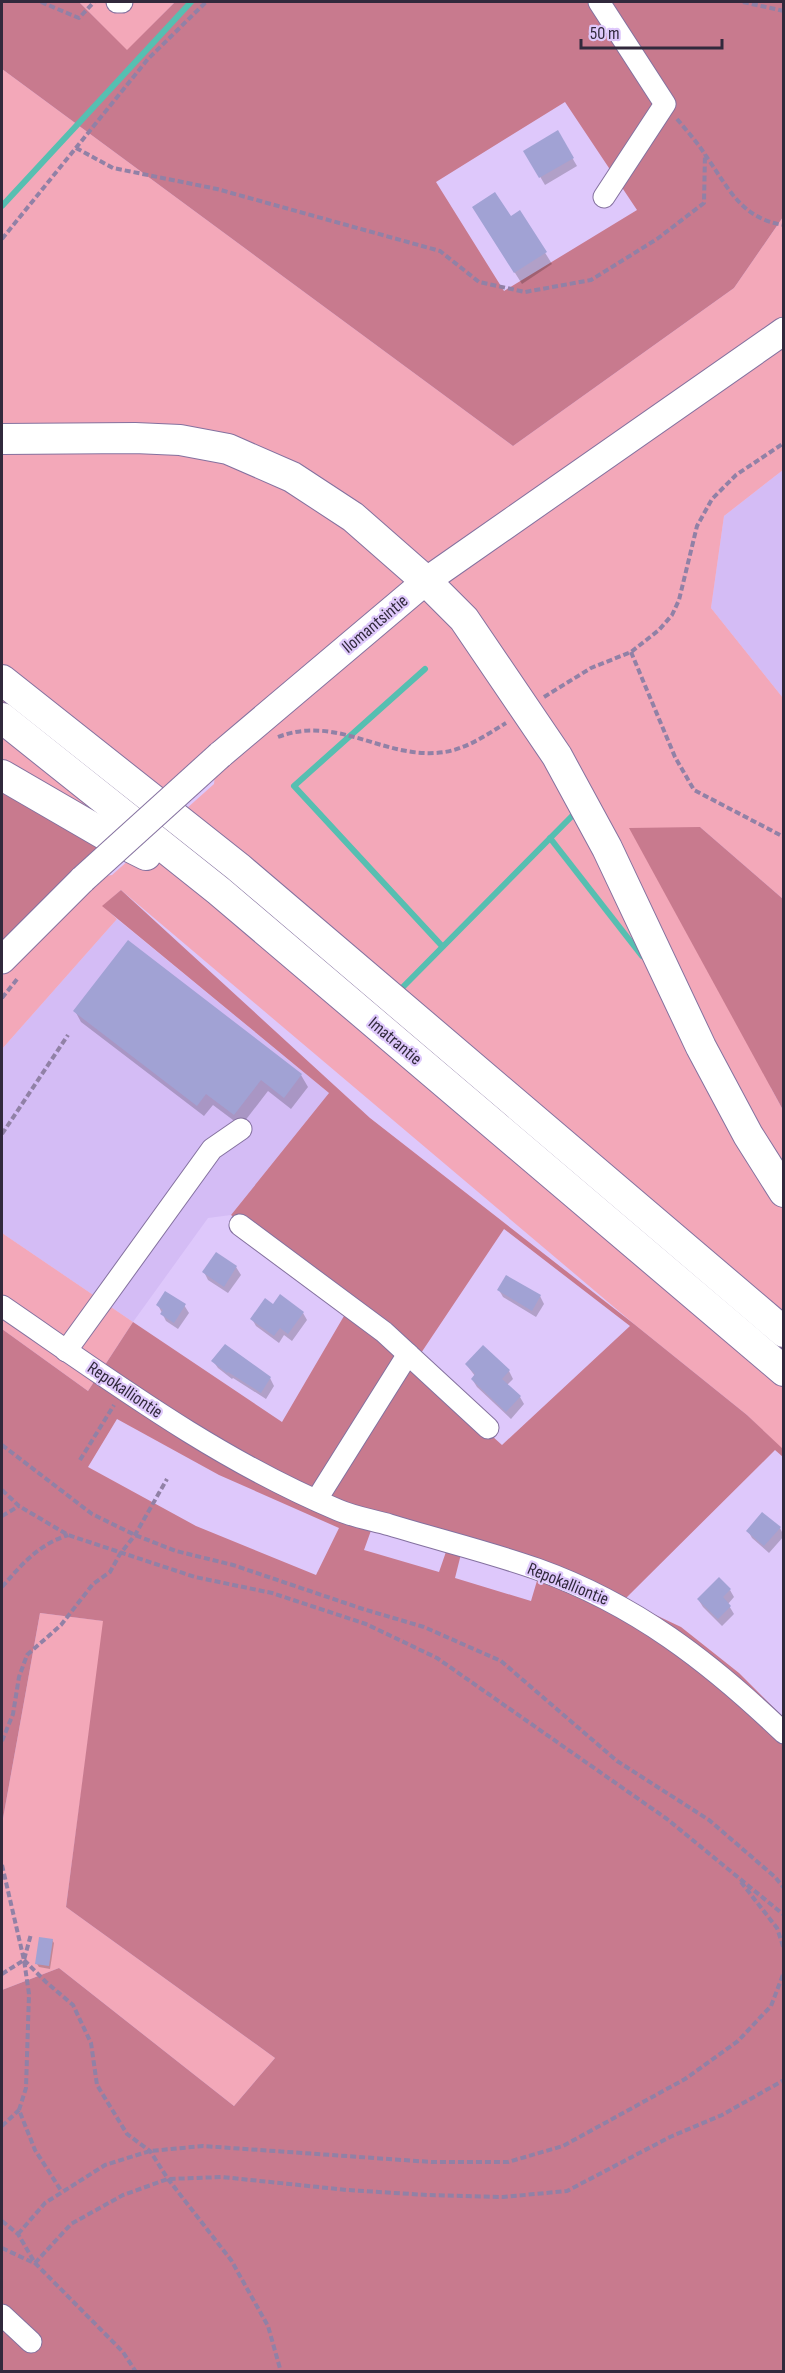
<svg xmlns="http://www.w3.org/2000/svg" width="785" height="2373" font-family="'Sofia Sans Condensed',sans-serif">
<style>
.built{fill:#d4bcf5}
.green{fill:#f3a8b9}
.forest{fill:#c87a8e;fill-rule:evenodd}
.shadow{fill:#0003}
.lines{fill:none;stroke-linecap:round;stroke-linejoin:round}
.stream{stroke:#56bfb1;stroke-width:6}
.building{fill:#a1a2d4}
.minor-casing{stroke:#84719f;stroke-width:23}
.major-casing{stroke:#84719f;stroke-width:29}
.highway-casing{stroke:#84719f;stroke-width:32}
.path{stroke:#9181a6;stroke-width:4;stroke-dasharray:6 3;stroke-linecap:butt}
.minor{stroke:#fff;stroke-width:21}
.major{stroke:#fff;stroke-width:27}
.highway{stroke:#fff;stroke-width:30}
.major-bridge-casing{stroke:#84719f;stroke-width:29;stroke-linecap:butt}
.major-bridge{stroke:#fff;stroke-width:27}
.labels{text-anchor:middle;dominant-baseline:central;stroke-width:4.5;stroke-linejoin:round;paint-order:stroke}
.street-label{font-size:18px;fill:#31293c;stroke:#dec8fb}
</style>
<rect width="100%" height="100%" fill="#dec8fb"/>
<!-- built -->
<g class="built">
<path d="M783,470v228l-72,-90 13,-92z"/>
<path d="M117,919l212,174 -98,122 -23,3 -75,104 -131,-89v-184z"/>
</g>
<!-- green -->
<g class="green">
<path d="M79,2h96l-48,49z"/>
<path d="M2,69l511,377 221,-158 49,-71v253l-59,46 -13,92 72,90v201l-83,-72 71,261 12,22v340l-36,-35 -113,-91 -513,-434 -18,16 14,13 -115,130v-73l103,-100 7,-1 102,-91 2,-19 220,-183 -133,-113 -301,-41z"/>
<path d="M2,448l224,8 62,28 125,94 -298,253 -113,-61z"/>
<path d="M2,1233l131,89 -45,69 -86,-62z"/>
<path d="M40,1613l64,8 -38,286 209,151 -41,48 -175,-138 -57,22v-166z"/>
</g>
<!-- forest -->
<g class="forest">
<path d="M2,2h77l48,48 48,-48h608v215l-49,71 -221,158 -511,-377zM565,102l72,108 -133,81 -68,-109z"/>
<path d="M2,782l106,59 -106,107z"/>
<path d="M700,827l83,72v211l-154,-282z"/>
<path d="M121,890l249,228 264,206 113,91 36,34v8l-8,-7 -151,150 57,27 58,46 44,44v654h-781v-381l57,-22 175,138 41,-48 -209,-151 37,-286 -63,-8 -38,211v-495l86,62 45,-69 149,100 69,-118 -120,-89 98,-122 -227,-187zM504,1229l126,97 -128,119 -89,-80zM117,1419l102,56 120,53 -23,47 -120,-49 -108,-59zM373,1525l75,21 -9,26 -75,-22zM462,1550l77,24 -8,27 -76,-23z"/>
</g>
<!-- shadow -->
<g class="shadow">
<path d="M557,132l20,34 -32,19 -20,-34z"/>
<path d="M520,212l32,52 -30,20 -41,-65 29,-1z"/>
<path d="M128,942l173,133 7,12 -17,22 -23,-18 -27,35 -28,-21 -9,11 -123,-94 -6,-11z"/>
<path d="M216,1254l20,13 5,8 -13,18 -20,-13 -4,-8z"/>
<path d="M499,1290l41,6 4,8 -8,13 -33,-20z"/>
<path d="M158,1305h26l5,8 -11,16 -12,-8z"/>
<path d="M303,1313l4,7 -15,21 -8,-6 -5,8 -23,-17 -4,-7z"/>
<path d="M483,1347l26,24 4,8 -6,6 13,12 4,7 -13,15 -34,-32 -5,-8 3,-3 -9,-12z"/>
<path d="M213,1361l57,17 4,8 -8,13 -33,-21 -1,1 -14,-11z"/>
<path d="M780,1528l4,8 -15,17 -17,-15 -4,-7z"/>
<path d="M730,1590l4,7 -6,7 6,10 -12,12 -19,-19 -5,-8z"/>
<path d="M52,1940l2,3 -4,26 -11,-2 -2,-3z"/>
</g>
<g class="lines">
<!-- stream -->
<g class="stream">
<path d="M2,206l189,-204"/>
<path d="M425,669l-131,117 148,160"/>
<path d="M550,838l92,118"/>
<path d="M398,992l178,-180"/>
</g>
</g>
<!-- building -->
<g class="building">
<path d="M558,130l16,28 -35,20 -16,-27z"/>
<path d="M495,192l16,24 9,-6 27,42 -33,21 -42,-66z"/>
<path d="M128,940l174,134 -18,24 -23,-18 -27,35 -28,-21 -9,12 -124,-95z"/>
<path d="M216,1252l21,14 -13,21 -22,-15z"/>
<path d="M506,1275l35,20 -9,16 -35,-21z"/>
<path d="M165,1291l21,13 -12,19 -14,-9 3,-4 -7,-5z"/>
<path d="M280,1294l24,18 -16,22 -8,-6 -6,8 -24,-17 15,-21 8,6z"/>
<path d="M225,1344l46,33 -10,16 -33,-21 -1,1 -16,-12z"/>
<path d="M483,1345l27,25 -8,9 19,17 -15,16 -35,-33 4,-5 -10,-10z"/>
<path d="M762,1512l19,15 -17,19 -18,-15z"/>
<path d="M719,1577l12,12 -8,8 8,9 -13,13 -21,-20z"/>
<path d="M39,1937l14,2 -4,27 -14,-2z"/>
</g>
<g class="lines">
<defs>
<g id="minor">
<path d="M117,2h5"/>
<path d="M599,2l66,102 -61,93"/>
<path d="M240,1225l144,107 104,96"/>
<path d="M2,1306c108,74 214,153 336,204 16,7 35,10 52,15 49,15 99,27 147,44 98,35 173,93 247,164"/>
<path d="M66,1351l146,-202 29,-20"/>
<path d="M317,1499l91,-145"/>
<path d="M2,2315l29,27"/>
</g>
<g id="major">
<path d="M220,755l206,-174 358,-250"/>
<path d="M2,960l81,-81"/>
</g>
<g id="highway">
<path d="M2,439l133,-1 45,2 48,9 64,28 61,40 73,64 38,38 93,137 50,92 94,199 47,88 36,57"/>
<path d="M2,680l236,187 546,465"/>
<path d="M2,718l217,173 565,480"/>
<path d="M2,775l100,58 44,22"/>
</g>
</defs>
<!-- minor casing -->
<use href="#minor" class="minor-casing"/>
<!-- major casing -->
<use href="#major" class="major-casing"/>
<!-- highway casing -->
<use href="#highway" class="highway-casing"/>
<!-- path -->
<g class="path">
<path d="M41,2l38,16 15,-16"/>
<path d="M743,2l41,9"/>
<path d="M677,119c10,12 21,24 29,37 22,31 35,63 78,69"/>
<path d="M76,148l37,20 104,21 223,62 39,31 46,10 66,-12 66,-41 47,-36 1,-49"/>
<path d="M2,239l146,-180 58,-57"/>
<path d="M631,652l44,105 19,33 90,47"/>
<path d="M544,697l47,-29 40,-16 28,-22 13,-15 7,-15 18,-74 15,-27 24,-24 48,-32"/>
<path d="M278,737c57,-22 102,19 157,16 27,-1 48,-16 71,-30"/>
<path d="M2,998l16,-20"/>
<path d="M2,1134l66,-99"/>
<path d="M2,1445l90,69 43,21 41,16 57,14 130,44 61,18 77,34 116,100 92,59 66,57 9,11"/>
<path d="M80,1460l34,-55"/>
<path d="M2,1490l17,16 49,29 127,42 77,16 94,31 71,34 230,161 117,96"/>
<path d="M2,1516l17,-10"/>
<path d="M2,1587c20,-23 36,-42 66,-52"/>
<path d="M2,1741l11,-27 6,-37 8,-22 34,-30 32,-41 17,-12 10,-18 15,-19 32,-56"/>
<path d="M2,1865l22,95 5,34 -3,94 -7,22 16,40 27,42"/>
<path d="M741,1882l36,46 7,21"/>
<path d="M24,1960l22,22 27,23 18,38 6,42 30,49 23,17 18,28 63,81 37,66 13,46"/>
<path d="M2,1974l22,-14 7,-26"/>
<path d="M2,2126l17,-16"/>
<path d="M2,2221l16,13 17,29 88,89 13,20"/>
<path d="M18,2234l27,-31 60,-38 45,-14 53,-5 228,16h77l55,-16 122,-67 53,-38 33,-35 13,-34"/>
<path d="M2,2248l32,15"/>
<path d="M35,2263l36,-39 52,-29 45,-16 54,-2 125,13 80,5 76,2 64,-6 103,-54 52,-22 62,-35"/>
</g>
<!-- minor -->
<use href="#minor" class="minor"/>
<!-- major -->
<use href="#major" class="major"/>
<!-- highway -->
<use href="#highway" class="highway"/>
<defs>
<path id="major-bridge" d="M83,879l137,-124"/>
</defs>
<!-- major-bridge casing -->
<use href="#major-bridge" class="major-bridge-casing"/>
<!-- major-bridge -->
<use href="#major-bridge" class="major-bridge"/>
</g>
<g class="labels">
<!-- street labels -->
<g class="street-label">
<text transform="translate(375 624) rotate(-40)">Ilomantsintie</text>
<text transform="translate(395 1041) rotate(40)">Imatrantie</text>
<text transform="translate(125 1390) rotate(34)">Repokalliontie</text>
<text transform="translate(568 1584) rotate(22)">Repokalliontie</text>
</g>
</g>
<!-- border -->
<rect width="785" height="2373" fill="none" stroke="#31293c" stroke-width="6"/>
<!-- scale -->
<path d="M581 39v9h141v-9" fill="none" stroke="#31293c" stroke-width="3"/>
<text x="590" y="39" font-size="18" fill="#31293c" stroke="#dec8fb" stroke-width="4.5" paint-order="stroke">50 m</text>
</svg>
